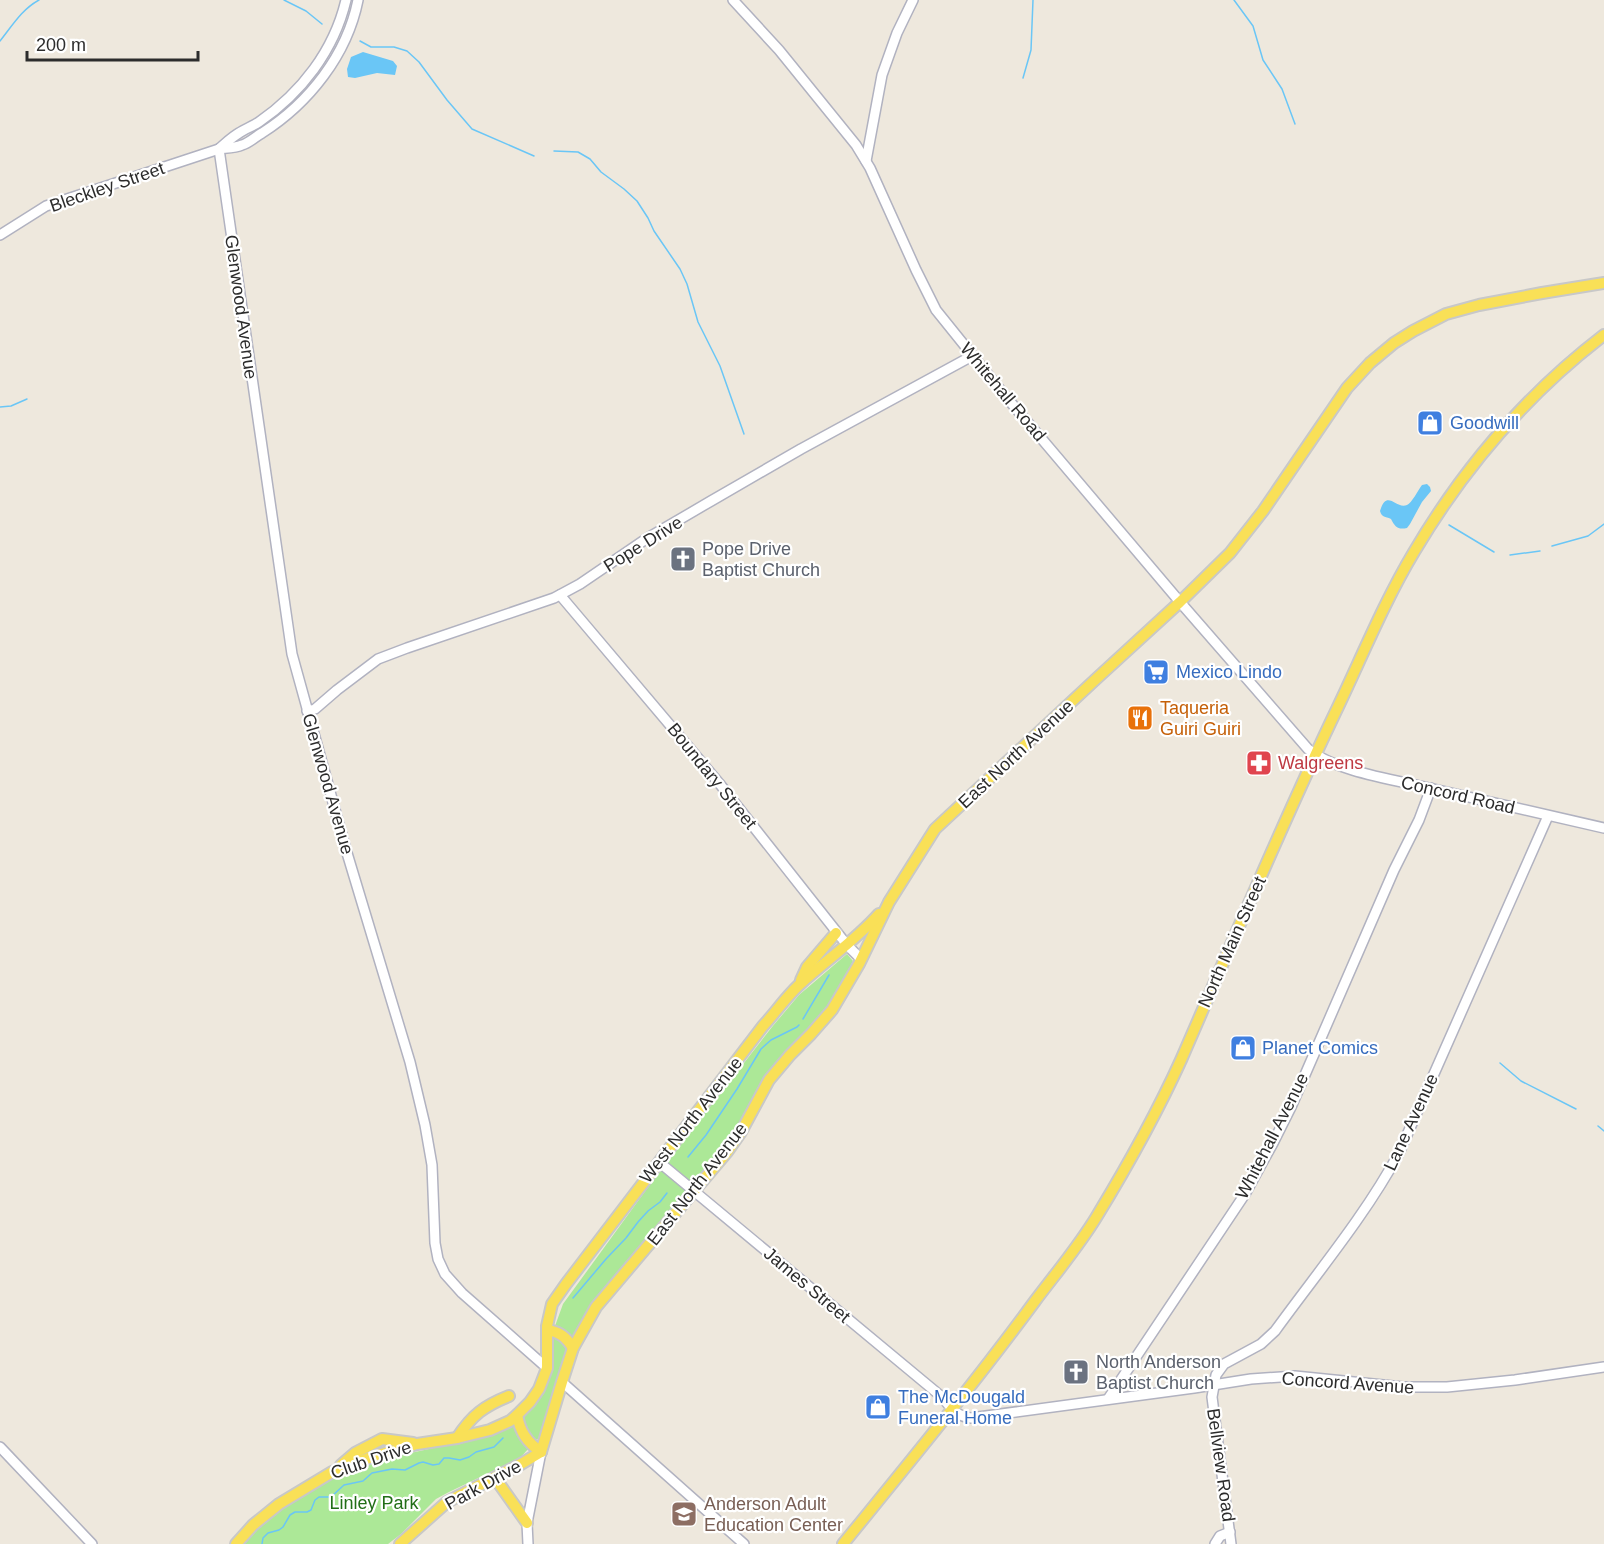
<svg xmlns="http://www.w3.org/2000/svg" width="1604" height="1544" font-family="Arial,sans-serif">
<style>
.green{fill:#ace897}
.water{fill:#6ac6f6}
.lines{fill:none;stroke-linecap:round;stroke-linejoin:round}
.stream{stroke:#6ac6f6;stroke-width:1.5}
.secondary-casing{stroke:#b1b2c0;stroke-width:12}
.primary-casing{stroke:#c8c8c8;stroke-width:14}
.secondary{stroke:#fff;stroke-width:9}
.primary{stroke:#f9e057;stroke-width:10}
.labels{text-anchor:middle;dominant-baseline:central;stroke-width:4.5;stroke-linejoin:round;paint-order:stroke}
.street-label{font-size:18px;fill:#2c2c2c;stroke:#fff}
.shop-label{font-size:18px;fill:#366cbe;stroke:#fff;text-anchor:start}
.worship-label{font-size:18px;fill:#5b616d;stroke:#fff;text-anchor:start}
.food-label{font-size:18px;fill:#c56008;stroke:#fff;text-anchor:start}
.health-label{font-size:18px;fill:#be3a42;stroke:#fff;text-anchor:start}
.park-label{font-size:18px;fill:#216e16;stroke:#fff}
.education-label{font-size:18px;fill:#785e54;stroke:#fff;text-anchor:start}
</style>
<rect width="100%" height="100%" fill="#eee8dd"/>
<!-- green -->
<g class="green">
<path d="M847,954l6,7 -17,33 -16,25 -49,50 -33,63 -53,65 -86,98 -24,43 -20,-12 8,-22 94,-129 115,-148 27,-32z"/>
<path d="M551,1335l7,1 11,12 -12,32 -14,51 -4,8 -7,1 -5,-6 -5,-17 21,-28z"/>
<path d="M516,1423l3,14 10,11 -9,10 -71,34 -13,7 -35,35 -13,10h-145l6,-9 37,-31 74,-40 124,-27z"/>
</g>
<!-- water -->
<g class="water">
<path d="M363,52l30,9 4,5 -2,9 -18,-2 -22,5 -7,-1 -1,-8 4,-12z"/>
<path d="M1427,484l3,3 1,4 -9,11 -12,22 -3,4c-9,2 -12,-1 -16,-9 -6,-3 -9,-1 -11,-8 7,-23 16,-1 27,-6 5,-2 11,-15 15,-20z"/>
</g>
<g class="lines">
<!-- stream -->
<g class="stream">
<path d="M284,0l22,11 16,13"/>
<path d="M1234,0l19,26 10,34 19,29 13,35"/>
<path d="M0,41c12,-15 22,-32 39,-41"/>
<path d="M360,41l11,6h23l13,4 12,11 28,38 25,29 62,27"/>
<path d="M1023,78l8,-28 2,-50"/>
<path d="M554,151l24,1 12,7 11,13 23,17 13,12 11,17 6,13 26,38 7,15 11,38 22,44 24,68"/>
<path d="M0,407l11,-1 16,-7"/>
<path d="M1449,525l45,27"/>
<path d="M1552,546l36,-10 16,-12"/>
<path d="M1510,555l30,-4"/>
<path d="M803,1019l26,-44"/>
<path d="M1500,1063l21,18 55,28"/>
<path d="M1598,1126l6,5"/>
<path d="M688,1157l18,-22 31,-46 24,-40 10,-9 26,-13 2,-2"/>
<path d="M573,1298l33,-39 20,-21 12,-16 10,-11 12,-9 7,-9"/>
<path d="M262,1544l1,-6 5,-5 11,-3 4,-3 7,-12 5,-3h12l4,-2 4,-10 4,-3h12l13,-12 19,-4 9,-8 20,-4 13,1 14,-7 4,-1 10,3 6,-1 5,-6h5l11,2 9,-3 7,-5 18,-5 9,-9"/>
</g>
<defs>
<g id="secondary">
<path d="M733,0l46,50 77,95 14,23 46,102 20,40 66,82 178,210 128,147c26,22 88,31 121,39 59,13 117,27 175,40"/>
<path d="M220,148c6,-5 12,-11 19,-15 6,-4 14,-7 20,-11 42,-29 75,-71 87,-122"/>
<path d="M219,149l73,505 55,199 63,209 15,63 7,40 3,78 3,16 7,15 17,19 85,75"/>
<path d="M866,161l16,-86 15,-42 16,-33"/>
<path d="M0,235l46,-29 173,-57c7,-1 16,-1 23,-4 7,-2 13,-8 20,-12 47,-30 85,-78 96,-133"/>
<path d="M560,595l159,188 128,162 14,14"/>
<path d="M307,711l8,-2 22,-19 41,-31 29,-11 147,-50 26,-14 66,-45 65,-38 90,-52 171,-93"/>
<path d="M659,1162l283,235c9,11 14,19 29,21l223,-30 57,-9 44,-3 108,11h44l68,-7 89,-13"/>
<path d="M562,1382l182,162"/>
<path d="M1108,1399l137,-205 28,-51 18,-36 103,-237 25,-50 12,-32"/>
<path d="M0,1447l92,97"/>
<path d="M528,1544l-1,-21 14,-71"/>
<path d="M1215,1544l5,-8 10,-4"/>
<path d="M1231,1544l-19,-147 4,-22 8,-11 37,-20 14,-13c42,-58 90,-115 124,-178l149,-337"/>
</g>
<g id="primary">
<path d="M801,980l6,-13 29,-34"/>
<path d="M547,1330c13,2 19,7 26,18"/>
<path d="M517,1415c3,17 10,27 24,37"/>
<path d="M457,1438c15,-23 27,-32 52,-42"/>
<path d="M541,1452l21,-70 11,-34 23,-41 131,-155 14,-20 28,-52 21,-25 21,-21 21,-24 27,-46 30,-62 46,-73 161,-150 84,-77 50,-49 33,-42 84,-123 23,-25 24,-20 19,-12 33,-17 33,-9 63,-12 62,-10"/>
<path d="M341,1465l14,-12 27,-14 31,4"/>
<path d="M495,1478l32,45"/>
<path d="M236,1544l17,-19 26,-21 53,-32 42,-16 43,-12 40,-6 33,-8 20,-9 7,-6 13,-13 9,-13 5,-13 3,-8v-42l5,-22 14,-20 197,-258c12,-13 23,-29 36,-41 27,-25 56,-44 80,-71"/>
<path d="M400,1544l47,-42 74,-38 20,-12"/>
<path d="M843,1544c65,-80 131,-160 192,-243 21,-28 44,-55 62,-85 31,-51 59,-101 84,-156 51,-117 100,-234 155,-349 25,-52 48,-109 78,-159 49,-83 113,-158 190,-217"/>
</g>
</defs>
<!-- secondary casing -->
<use href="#secondary" class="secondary-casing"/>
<!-- primary casing -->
<use href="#primary" class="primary-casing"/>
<!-- secondary -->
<use href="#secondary" class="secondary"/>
<!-- primary -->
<use href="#primary" class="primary"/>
</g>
<!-- icons -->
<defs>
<symbol id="shop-square" viewBox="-11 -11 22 22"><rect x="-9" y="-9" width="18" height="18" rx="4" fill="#3f7fe0" stroke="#fff"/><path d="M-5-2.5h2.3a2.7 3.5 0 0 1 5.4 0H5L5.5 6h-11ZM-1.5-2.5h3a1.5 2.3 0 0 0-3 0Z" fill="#fff"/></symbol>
<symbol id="church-square" viewBox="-11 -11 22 22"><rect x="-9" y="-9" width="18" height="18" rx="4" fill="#6b7280" stroke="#fff"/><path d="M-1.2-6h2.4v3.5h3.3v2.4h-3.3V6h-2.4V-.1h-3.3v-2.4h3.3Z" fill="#fff"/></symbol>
<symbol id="supermarket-square" viewBox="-11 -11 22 22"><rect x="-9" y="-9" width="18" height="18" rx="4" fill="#3f7fe0" stroke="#fff"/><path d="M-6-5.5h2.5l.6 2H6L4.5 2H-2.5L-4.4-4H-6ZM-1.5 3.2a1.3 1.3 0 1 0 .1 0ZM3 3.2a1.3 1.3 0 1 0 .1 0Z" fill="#fff"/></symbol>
<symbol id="restaurant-square" viewBox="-11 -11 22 22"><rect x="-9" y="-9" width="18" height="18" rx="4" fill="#e8710a" stroke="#fff"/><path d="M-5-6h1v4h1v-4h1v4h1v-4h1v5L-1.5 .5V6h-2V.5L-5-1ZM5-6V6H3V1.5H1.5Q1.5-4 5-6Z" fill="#fff"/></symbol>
<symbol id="pharmacy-square" viewBox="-11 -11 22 22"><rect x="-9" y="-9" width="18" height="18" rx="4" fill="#e0444e" stroke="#fff"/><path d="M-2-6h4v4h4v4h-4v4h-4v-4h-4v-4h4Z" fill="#fff"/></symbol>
<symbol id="school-square" viewBox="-11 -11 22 22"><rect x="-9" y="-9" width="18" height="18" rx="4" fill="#8d6e63" stroke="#fff"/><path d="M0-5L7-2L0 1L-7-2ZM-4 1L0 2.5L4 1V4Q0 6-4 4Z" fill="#fff"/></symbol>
</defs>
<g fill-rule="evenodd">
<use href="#shop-square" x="1415" y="408" width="30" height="30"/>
<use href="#church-square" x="668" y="544" width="30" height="30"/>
<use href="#supermarket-square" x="1141" y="657" width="30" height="30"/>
<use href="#restaurant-square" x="1125" y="703" width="30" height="30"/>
<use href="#pharmacy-square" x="1244" y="748" width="30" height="30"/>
<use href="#shop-square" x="1228" y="1033" width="30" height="30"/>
<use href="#church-square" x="1061" y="1357" width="30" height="30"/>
<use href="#shop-square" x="863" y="1392" width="30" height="30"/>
<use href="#school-square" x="669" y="1499" width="30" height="30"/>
</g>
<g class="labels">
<!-- street labels -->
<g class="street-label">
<text transform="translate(107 187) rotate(-19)">Bleckley Street</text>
<text transform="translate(241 307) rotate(82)">Glenwood Avenue</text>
<text transform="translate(1003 392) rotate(50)">Whitehall Road</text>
<text transform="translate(643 544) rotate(-32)">Pope Drive</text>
<text transform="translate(1016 754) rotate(-43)">East North Avenue</text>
<text transform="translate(712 776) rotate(51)">Boundary Street</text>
<text transform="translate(328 784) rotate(74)">Glenwood Avenue</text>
<text transform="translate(1458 795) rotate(13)">Concord Road</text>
<text transform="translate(1232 942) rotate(-66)">North Main Street</text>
<text transform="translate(691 1120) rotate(-52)">West North Avenue</text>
<text transform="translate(1411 1122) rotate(-65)">Lane Avenue</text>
<text transform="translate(1272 1136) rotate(-63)">Whitehall Avenue</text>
<text transform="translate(697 1184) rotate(-52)">East North Avenue</text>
<text transform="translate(807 1285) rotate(40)">James Street</text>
<text transform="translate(1348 1383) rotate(4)">Concord Avenue</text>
<text transform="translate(371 1460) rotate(-19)">Club Drive</text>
<text transform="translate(1221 1465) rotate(82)">Bellview Road</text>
<text transform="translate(483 1485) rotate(-29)">Park Drive</text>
</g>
<!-- shop labels -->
<g class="shop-label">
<text x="1450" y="423">Goodwill</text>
<text x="1176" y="672">Mexico Lindo</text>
<text x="1262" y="1048">Planet Comics</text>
<text x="898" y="1397">The McDougald<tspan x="898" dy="21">Funeral Home</tspan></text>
</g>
<!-- worship labels -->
<g class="worship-label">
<text x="702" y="549">Pope Drive<tspan x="702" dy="21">Baptist Church</tspan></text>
<text x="1096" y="1362">North Anderson<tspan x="1096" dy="21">Baptist Church</tspan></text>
</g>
<!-- food labels -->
<g class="food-label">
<text x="1160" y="708">Taqueria<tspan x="1160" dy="21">Guiri Guiri</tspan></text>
</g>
<!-- health labels -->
<g class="health-label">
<text x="1278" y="763">Walgreens</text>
</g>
<!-- park labels -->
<g class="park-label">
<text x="374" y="1503">Linley Park</text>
</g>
<!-- education labels -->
<g class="education-label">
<text x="704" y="1504">Anderson Adult<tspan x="704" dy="21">Education Center</tspan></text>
</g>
</g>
<!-- scale -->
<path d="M27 51v9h171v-9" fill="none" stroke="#2c2c2c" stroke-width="3"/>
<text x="36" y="51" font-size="18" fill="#2c2c2c" stroke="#ffffff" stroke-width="4.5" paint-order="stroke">200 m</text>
</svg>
